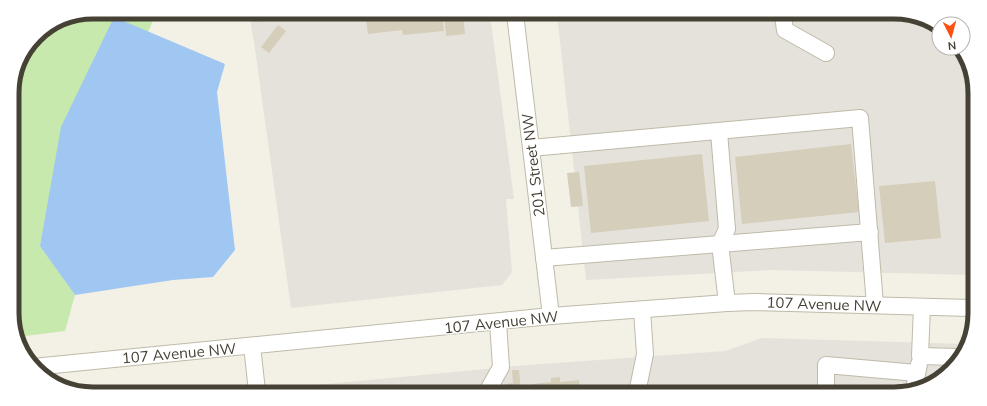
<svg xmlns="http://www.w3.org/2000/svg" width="987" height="406" font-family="Mulish,sans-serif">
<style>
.industrial{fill:#e5e2db}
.green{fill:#c7e9ad}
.water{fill:#a0c7f2}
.building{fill:#d5cebb}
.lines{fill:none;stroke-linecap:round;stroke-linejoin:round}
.minor-casing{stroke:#bfbaa8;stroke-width:18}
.minor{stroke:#fff;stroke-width:16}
.labels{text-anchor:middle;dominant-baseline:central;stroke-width:3;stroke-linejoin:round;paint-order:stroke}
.street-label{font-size:15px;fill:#464135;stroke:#fff}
.rim{fill:none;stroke:#464135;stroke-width:5}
</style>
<rect width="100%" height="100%" fill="#f3f1e6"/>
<!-- industrial -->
<g class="industrial">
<path d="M249,13l241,1 24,185h-8l6,73 -10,13 -211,23 -36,-259z"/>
<path d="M557,14l364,2 18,14v18h21l14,34 -2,193 -200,-5 -186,10z"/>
<path d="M762,338l205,6 -24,33 -44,17 -649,-3 278,-26 197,-14z"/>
</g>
<!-- green -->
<path class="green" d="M93,12h64l-9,20 -34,-15 -74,228 35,50 -10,36 -48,6 -3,-8 -2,-242 8,-30 19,-25 23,-14z"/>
<!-- water -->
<path class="water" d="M114,17l111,47 -8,28 18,158 -22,27 -40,3 -98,15 -35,-49 21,-119z"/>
<!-- building -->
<g class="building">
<path d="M254,13h28l1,6 -28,3z"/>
<path d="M365,13l77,1 2,17 -41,4 -1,-5 -34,4z"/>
<path d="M444,14h19l2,20 -19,2z"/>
<path d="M278,25l8,6 -17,22 -8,-6z"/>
<path d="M851,144l8,68 -117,12 -7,-67z"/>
<path d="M702,154l7,67 -118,12 -7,-67z"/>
<path d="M579,172l4,34 -12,1 -4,-34z"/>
<path d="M935,181l6,57 -56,5 -6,-57z"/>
<path d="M512,370h7l2,22h-14l-1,-8 7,-1z"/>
<path d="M560,377v5l19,-2 1,12h-47v-8l18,-2v-4z"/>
</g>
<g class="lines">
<defs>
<g id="minor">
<path d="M515,14l36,302"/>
<path d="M783,16l2,14 41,23"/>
<path d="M719,132l8,97 -7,15 7,59"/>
<path d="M531,148l329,-30 15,187"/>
<path d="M544,258l326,-26"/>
<path d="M922,307l-2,49 38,1"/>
<path d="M252,346l5,45"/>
<path d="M33,367l518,-51 176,-13 27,-1 217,6"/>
<path d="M914,389l5,-25"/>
<path d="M487,392l14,-25 -3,-45"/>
<path d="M637,393l8,-39 -3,-44"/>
<path d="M826,393v-28l91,8"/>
</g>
</defs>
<!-- minor casing -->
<use href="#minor" class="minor-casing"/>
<!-- minor -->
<use href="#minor" class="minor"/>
</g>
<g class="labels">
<!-- street labels -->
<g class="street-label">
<text transform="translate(533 165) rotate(-97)">201 Street NW</text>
<text transform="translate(824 304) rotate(2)">107 Avenue NW</text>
<text transform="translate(501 322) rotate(-6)">107 Avenue NW</text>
<text transform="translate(179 353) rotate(-5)">107 Avenue NW</text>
</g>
</g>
<!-- crop -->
<path d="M0 0H987V406H0ZM93 19H894A74 74 0 0 1 968 93V313A74 74 0 0 1 894 387H93A74 74 0 0 1 19 313V93A74 74 0 0 1 93 19Z" fill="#fff" fill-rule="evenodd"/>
<path class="rim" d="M93 19H894A74 74 0 0 1 968 93V313A74 74 0 0 1 894 387H93A74 74 0 0 1 19 313V93A74 74 0 0 1 93 19Z"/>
<!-- north arrow -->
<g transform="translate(951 36) rotate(174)"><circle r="19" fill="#ffffff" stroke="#b5b3ae"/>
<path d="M0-3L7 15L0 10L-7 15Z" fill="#fe5111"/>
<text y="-6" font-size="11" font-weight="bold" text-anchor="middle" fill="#464135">N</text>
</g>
</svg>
